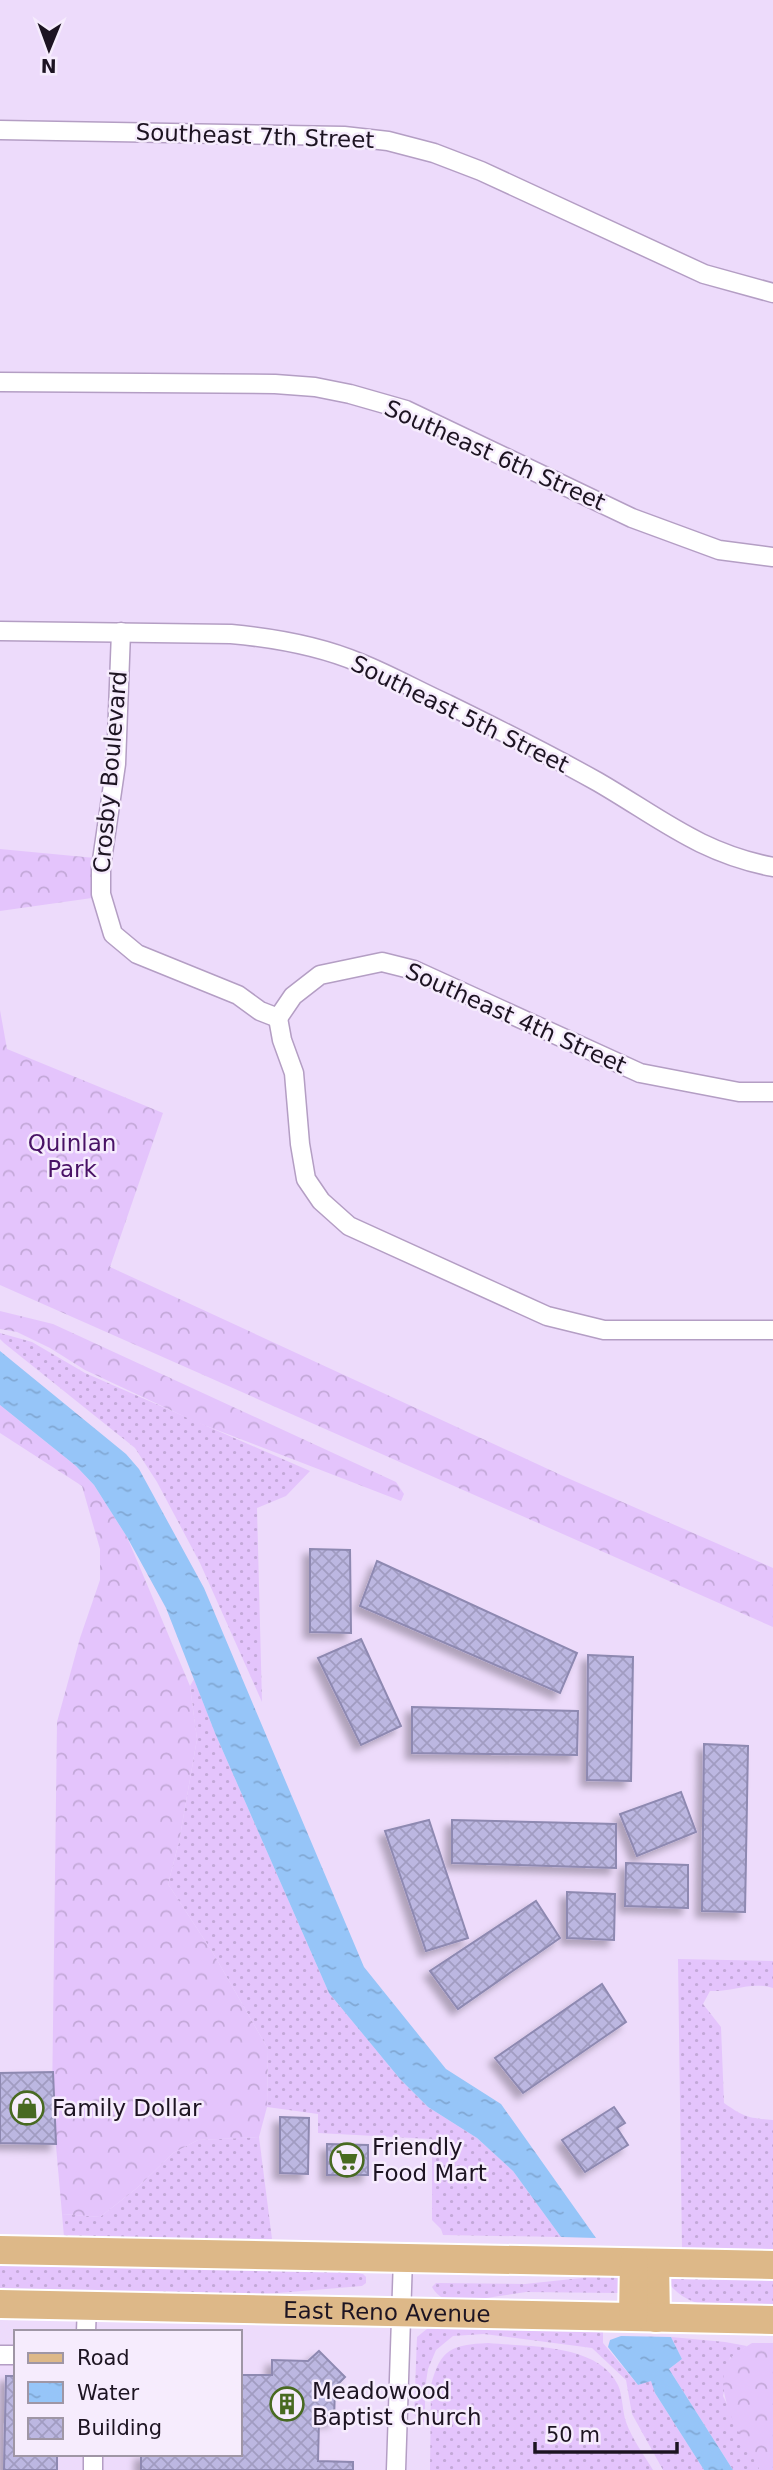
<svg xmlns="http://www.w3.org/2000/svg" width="773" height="2470" font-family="'DejaVu Sans',sans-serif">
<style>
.grass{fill:url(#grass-dots)}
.forest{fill:url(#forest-crowns)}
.water{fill:url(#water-ripples)}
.building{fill:url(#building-cross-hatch);stroke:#8e89b1;stroke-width:2;filter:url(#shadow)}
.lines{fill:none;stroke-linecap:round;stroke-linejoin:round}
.street-casing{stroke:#b49ec4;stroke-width:21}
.primary-casing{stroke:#fff;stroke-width:32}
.street{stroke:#fff;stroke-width:18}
.primary{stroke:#ddb888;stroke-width:28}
.labels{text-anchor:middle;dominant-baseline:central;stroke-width:5;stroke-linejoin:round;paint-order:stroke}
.street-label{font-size:23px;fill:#1d1422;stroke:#f6ecfd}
.park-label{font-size:23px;fill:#491266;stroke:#f6ecfd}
.poi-label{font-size:23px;fill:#1d1422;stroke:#f6ecfd;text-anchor:start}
</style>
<defs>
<pattern id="grass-dots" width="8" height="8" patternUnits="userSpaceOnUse" patternTransform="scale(1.75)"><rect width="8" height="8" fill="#e4c4fc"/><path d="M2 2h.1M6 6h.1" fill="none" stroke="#c3a8d8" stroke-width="1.8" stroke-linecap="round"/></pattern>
<pattern id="forest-crowns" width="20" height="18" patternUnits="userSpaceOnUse" patternTransform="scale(1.75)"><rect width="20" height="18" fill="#e4c4fc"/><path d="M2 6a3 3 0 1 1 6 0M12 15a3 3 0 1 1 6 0" fill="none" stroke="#c3a8d8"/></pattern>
<pattern id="water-ripples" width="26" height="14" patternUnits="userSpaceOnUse" patternTransform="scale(1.75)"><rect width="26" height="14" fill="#96c5f8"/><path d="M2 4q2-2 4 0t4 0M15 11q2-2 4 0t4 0" fill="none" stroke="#81a8d4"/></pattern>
<pattern id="building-cross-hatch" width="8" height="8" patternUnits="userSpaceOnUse" patternTransform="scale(1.75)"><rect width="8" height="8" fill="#bcb7e1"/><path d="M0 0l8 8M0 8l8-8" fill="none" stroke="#a19cc1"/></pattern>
<filter id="shadow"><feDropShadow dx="-6" dy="6" stdDeviation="3.5" flood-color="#0004"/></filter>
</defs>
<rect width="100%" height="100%" fill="#eddbfb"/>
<!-- grass -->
<g class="grass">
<path d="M0,1333l32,9 53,31 225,98 -24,25 -29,12 5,194 -62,-139 -43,-81 -22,-34 -131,-105 -4,-4z"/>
<path d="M194,1679l21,54 114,260 71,86 28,28 49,31 36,33 48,66 -118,-2 -2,-6 -9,-9v-81l-114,-6v-19l-51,-7 1,-58 -55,-96 -45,-69 11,-42 18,-103 -7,-53z"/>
<path d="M678,1959l95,2v27c-22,-7 -40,4 -63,3l-7,13 18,23 3,76c20,14 24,15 49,17v132l-91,-2z"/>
<path d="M259,2137l13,102 -208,-2 -2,-23 38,3 37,-29 36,-35 25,-13z"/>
<path d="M0,2266l321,3 42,5 3,3v6l-4,3 -120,10 -242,-5z"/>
<path d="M610,2275l10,1 2,15 -4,2 -92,-1 -67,10c-12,-1 -21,-4 -27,-15l4,-4 89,1z"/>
<path d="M670,2275l103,2v28c-37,-1 -80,12 -106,-24z"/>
<path d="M433,2324l170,5v14l35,42 13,-5 4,13 49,77h-41l-31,-56 -6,-34 -34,-32 -108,-14 -31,2 -17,14 -8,19 -3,19v35l-11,-8 3,-78z"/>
<path d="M671,2337l54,5 22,4 -17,12 -7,38 37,74h-27l-64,-101 13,-10z"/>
<path d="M488,2343c39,4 110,0 130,42 5,11 4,25 8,37 6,17 18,33 27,48h-223l1,-85c10,-37 21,-40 57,-42z"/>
</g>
<!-- forest -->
<g class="forest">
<path d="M0,849l95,9 -3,40 -92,13z"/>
<path d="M0,1010l7,39 156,64 -53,154 453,209 210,92v59l-773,-342z"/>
<path d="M0,1311l53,13 330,152 13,6 8,12 -3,7 -205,-79 -111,-52 -35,-22 -33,-16 -17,-3z"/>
<path d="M0,1405l76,61 18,19 33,52 63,149 7,53 -18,103 -11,42 45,69 55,96 -1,58 -8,30 -61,3 -25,13 -36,35 -37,29 -38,-3 -10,-113 5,-379 23,-84 20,-58v-31l-18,-63 -82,-53z"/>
<path d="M752,2343h21v127h-13c-15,-28 -52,-80 -30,-111 5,-7 16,-12 22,-16z"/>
</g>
<!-- water -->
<g class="water">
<path d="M0,1351l126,103 13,15 65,119 160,379 82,102 55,35 95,134 -35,-1 -48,-66 -36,-33 -49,-31 -28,-28 -71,-86 -114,-260 -49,-125 -39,-71 -33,-52 -18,-19 -76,-61z"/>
<path d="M621,2336l50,1 11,22 -13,10 64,101h-29l-49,-77 -4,-12 -13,4 -30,-38 2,-7z"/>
</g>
<!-- building -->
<g class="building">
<path d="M310,1549l40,1 1,83 -41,-1z"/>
<path d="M377,1561l200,92 -17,40 -200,-87z"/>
<path d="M361,1639l40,87 -40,19 -43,-87z"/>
<path d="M588,1655l45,2 -2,124 -44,-1z"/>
<path d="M412,1707l166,4 -1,44 -165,-2z"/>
<path d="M704,1744l44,2 -3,166 -43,-1z"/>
<path d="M681,1792l15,40 -59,24 -17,-42z"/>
<path d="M429,1820l39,118 -42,13 -41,-120z"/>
<path d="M452,1820l164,4v44l-164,-5z"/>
<path d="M626,1863l62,2v43l-63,-2z"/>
<path d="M567,1892l48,2 -1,46 -47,-2z"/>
<path d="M536,1901l24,37 -102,71 -28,-38z"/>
<path d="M602,1984l24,38 -103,71 -28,-35z"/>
<path d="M53,2072l3,72 -56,-1v-70z"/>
<path d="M614,2107l11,16 -8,5 11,17 -43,27 -23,-32z"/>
<path d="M280,2117l29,1 -1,56 -28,-1z"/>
<path d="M327,2144l41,1v30h-41z"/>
<path d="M319,2351l26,26 -10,10 -1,34 -15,-1 -1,41 35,1v8h-212v-16h99v-79h32v-15l36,1z"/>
<path d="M6,2376h10v78h41v16h-53z"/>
</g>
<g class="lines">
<defs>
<g id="street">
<path d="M0,130l344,6 44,5 46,12 47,18 223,103 69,19"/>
<path d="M0,382l275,2 40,3 35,7 56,16 226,108 87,32 54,7"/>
<path d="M0,631l231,3c43,4 89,12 129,29 30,12 58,28 87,41 51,25 101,50 151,78 62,36 102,71 175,85"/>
<path d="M121,632l-5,132 -15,103v27l12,40 24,20 101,41 22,16 18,7"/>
<path d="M278,1018l4,22 12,33 6,71 6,35 15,22 28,25 198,90 57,14h169"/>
<path d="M278,1018l15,-22 27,-21 62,-13 32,8 226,103 99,19h34"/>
<path d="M86,2332l1,-27"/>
<path d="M0,2355h16"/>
<path d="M93,2470v-16"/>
<path d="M396,2470l7,-212"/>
</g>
<g id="primary">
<path d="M0,2250l773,15"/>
<path d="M655,2263l1,55"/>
<path id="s1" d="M0,2304l773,16"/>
<path d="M633,2317l1,-54"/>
</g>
</defs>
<!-- street casing -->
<use href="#street" class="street-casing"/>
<!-- primary casing -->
<use href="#primary" class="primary-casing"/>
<!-- street -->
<use href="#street" class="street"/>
<!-- primary -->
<use href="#primary" class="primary"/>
</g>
<!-- icons -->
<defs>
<symbol id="shop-ring" viewBox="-11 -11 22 22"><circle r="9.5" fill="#f6ecfd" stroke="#486a21" stroke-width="1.5"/><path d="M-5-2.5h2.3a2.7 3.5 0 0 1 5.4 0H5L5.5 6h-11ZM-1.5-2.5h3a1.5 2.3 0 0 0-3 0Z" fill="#486a21"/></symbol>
<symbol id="supermarket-ring" viewBox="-11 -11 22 22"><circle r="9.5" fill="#f6ecfd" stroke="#486a21" stroke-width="1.5"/><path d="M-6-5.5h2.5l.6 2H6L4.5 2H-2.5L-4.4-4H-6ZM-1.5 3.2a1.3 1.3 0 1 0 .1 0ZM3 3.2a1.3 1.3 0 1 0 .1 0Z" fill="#486a21"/></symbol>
<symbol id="building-ring" viewBox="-11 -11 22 22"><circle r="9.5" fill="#f6ecfd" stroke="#486a21" stroke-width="1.5"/><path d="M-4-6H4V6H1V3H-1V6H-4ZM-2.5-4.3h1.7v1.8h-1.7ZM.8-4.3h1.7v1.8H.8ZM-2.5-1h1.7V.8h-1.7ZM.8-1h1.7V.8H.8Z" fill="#486a21"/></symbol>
</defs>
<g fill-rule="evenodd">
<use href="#shop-ring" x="8" y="2089" width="38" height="38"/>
<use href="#supermarket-ring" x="328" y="2141" width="38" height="38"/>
<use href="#building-ring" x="268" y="2385" width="38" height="38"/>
</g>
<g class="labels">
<!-- street labels -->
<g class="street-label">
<text transform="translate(255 136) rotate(2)">Southeast 7th Street</text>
<text transform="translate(495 455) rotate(24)">Southeast 6th Street</text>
<text transform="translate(460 714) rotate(26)">Southeast 5th Street</text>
<text transform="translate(110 772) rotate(-85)">Crosby Boulevard</text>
<text transform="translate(516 1018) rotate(24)">Southeast 4th Street</text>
<text stroke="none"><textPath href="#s1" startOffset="387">East Reno Avenue</textPath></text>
</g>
<!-- park labels -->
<g class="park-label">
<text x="72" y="1143">Quinlan<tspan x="72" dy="26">Park</tspan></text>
</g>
<!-- poi labels -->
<g class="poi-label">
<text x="52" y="2108">Family Dollar</text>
<text x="372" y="2147">Friendly<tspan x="372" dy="26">Food Mart</tspan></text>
<text x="312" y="2391">Meadowood<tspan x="312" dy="26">Baptist Church</tspan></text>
</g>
</g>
<!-- legend -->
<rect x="14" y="2330" width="228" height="126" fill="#f6ecfd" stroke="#9f96a5" stroke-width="2"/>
<rect x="28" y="2353" width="35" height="10" fill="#ddb888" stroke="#9f96a5" stroke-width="2"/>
<text x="77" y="2365" font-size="21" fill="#1d1422">Road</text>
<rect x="28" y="2382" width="35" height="21" fill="url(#water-ripples)" stroke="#9f96a5" stroke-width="2"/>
<text x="77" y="2400" font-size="21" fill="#1d1422">Water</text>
<rect x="28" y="2418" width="35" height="21" fill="url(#building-cross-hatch)" stroke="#9f96a5" stroke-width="2"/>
<text x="77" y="2435" font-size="21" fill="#1d1422">Building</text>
<!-- north arrow -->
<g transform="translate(49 49) rotate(181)" stroke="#f6ecfd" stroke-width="5" paint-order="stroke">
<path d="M0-5L12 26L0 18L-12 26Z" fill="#1d1422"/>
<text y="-10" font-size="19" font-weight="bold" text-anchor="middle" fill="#1d1422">N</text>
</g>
<!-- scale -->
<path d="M535 2442v10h142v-10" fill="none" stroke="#1d1422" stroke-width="3.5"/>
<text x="546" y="2442" font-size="21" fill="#1d1422" stroke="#f6ecfd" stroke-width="5" paint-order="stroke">50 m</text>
</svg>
